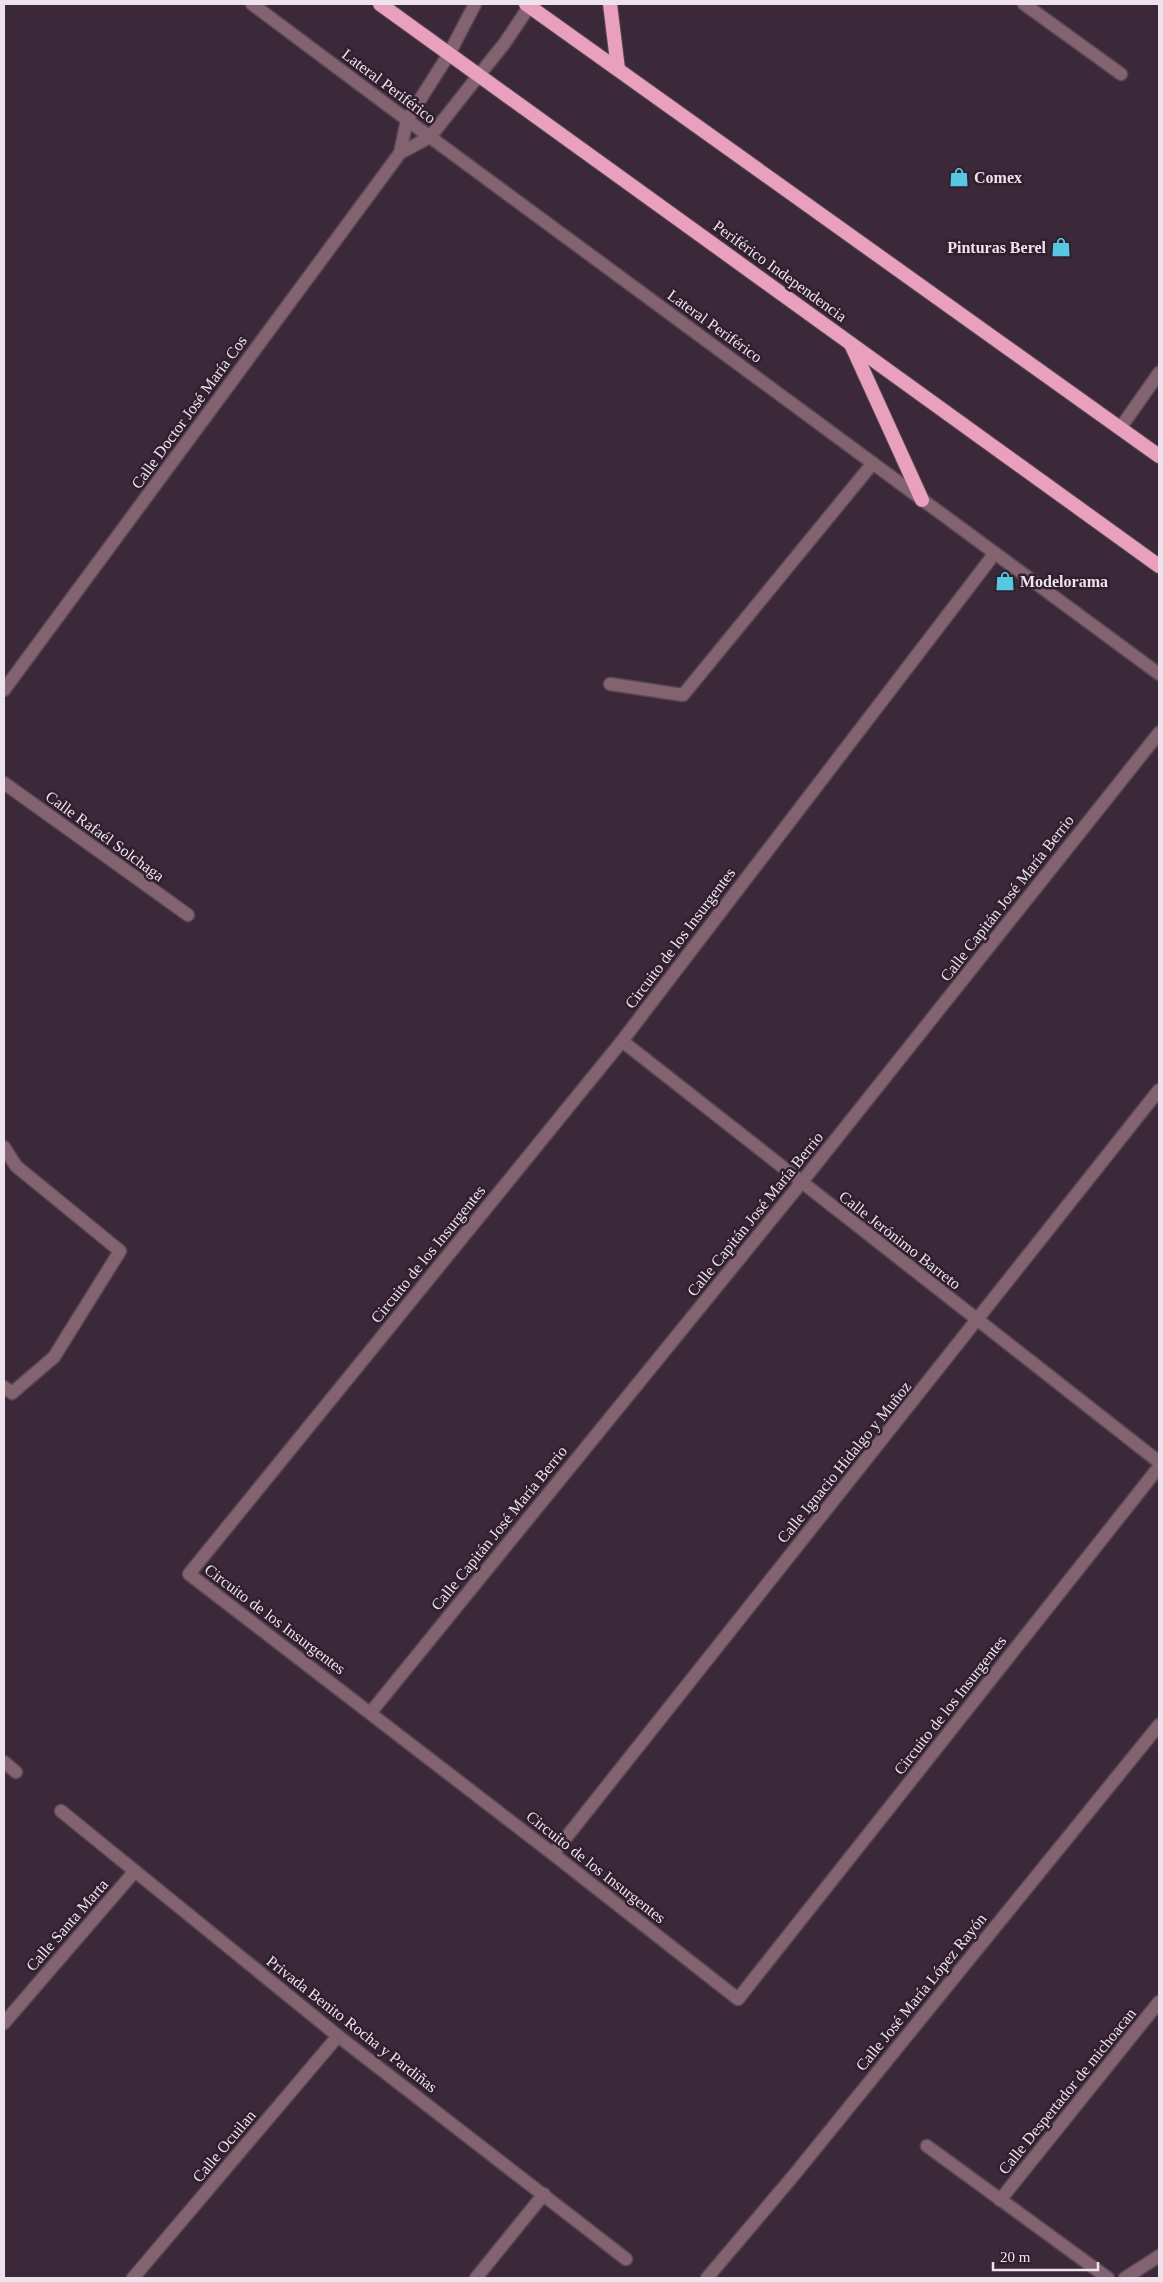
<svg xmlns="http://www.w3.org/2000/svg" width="1163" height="2282" font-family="Georgia,serif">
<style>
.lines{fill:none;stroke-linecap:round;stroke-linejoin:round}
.minor-casing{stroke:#584655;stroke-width:15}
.tertiary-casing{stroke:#584655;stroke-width:15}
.trunk-casing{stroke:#584655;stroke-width:16}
.minor{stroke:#846370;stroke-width:12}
.tertiary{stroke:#846370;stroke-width:12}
.trunk{stroke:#e8a0bc;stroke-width:14}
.labels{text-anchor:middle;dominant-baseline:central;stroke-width:5;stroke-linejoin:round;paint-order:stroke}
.street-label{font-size:16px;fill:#eee2ec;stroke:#301f2e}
.poi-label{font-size:16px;font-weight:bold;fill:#eee2ec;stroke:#301f2e;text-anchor:start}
</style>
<rect width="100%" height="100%" fill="#3b2838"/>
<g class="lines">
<defs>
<g id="minor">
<path d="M252,4l178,133 729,537"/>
<path d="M1024,4l97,70"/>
<path d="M400,153l30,-16 49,-62"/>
<path d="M1121,427l38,-54"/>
<path d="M995,553l-373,488 -433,533 364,280 185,145 421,-532"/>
<path d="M610,684l73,11 190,-232"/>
<path d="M4,690l396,-537 7,-33 42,-66"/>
<path d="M4,783l184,132"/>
<path d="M622,1041l537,421"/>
<path d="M4,1147l12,19 104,85 -66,106 -42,36 -8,-6"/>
<path d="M371,1712l430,-529 358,-450"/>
<path d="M4,1762l12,10"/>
<path d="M61,1811l277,225 288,223"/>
<path d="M553,1854l606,-764"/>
<path d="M4,2023l131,-152"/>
<path d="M927,2146l181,132"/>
<path d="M1000,2200l159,-198"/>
<path d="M133,2278l205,-242"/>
<path d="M476,2278l68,-84"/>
<path d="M707,2278l87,-103 365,-450"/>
<path d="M1125,2278l34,-22"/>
</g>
<g id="tertiary">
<path d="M449,54l26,-50"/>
<path d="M479,75l25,-31 27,-40"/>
</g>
<g id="trunk">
<path d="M380,4l779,562"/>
<path d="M526,4l633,452"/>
<path d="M610,4l8,65"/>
<path d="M851,344l71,156"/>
</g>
</defs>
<!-- minor casing -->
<use href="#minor" class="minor-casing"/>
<!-- tertiary casing -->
<use href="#tertiary" class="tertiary-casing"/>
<!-- trunk casing -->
<use href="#trunk" class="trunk-casing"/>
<!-- minor -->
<use href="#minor" class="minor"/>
<!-- tertiary -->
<use href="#tertiary" class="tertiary"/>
<!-- trunk -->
<use href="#trunk" class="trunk"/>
</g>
<!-- icons -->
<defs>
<symbol id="shop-bare" viewBox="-9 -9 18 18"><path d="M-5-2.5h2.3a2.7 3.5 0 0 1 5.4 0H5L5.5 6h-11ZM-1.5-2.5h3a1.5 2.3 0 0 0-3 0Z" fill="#56c9e1" stroke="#301f2e" stroke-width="2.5" paint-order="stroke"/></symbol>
</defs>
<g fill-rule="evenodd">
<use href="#shop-bare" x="945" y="163" width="28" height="28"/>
<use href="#shop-bare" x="1047" y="233" width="28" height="28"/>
<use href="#shop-bare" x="991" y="567" width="28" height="28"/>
</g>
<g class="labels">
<!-- street labels -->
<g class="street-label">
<text transform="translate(389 86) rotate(37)">Lateral Periférico</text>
<text transform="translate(780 271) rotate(36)">Periférico Independencia</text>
<text transform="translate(715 326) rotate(36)">Lateral Periférico</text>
<text transform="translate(189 412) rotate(-54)">Calle Doctor José María Cos</text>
<text transform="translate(105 836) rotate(36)">Calle Rafaél Solchaga</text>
<text transform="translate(1007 898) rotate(-52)">Calle Capitán José María Berrio</text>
<text transform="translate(680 938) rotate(-53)">Circuito de los Insurgentes</text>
<text transform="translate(755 1214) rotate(-51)">Calle Capitán José María Berrio</text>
<text transform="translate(900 1240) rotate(38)">Calle Jerónimo Barreto</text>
<text transform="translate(428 1254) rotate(-51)">Circuito de los Insurgentes</text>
<text transform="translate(844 1462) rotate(-51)">Calle Ignacio Hidalgo y Muñoz</text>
<text transform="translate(499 1528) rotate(-51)">Calle Capitán José María Berrio</text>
<text transform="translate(275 1619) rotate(37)">Circuito de los Insurgentes</text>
<text transform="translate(950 1705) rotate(-52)">Circuito de los Insurgentes</text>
<text transform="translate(596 1867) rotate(38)">Circuito de los Insurgentes</text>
<text transform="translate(67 1925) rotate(-49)">Calle Santa Marta</text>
<text transform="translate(921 1992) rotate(-51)">Calle José María López Rayón</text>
<text transform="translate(352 2024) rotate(38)">Privada Benito Rocha y Pardiñas</text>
<text transform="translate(1067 2091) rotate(-51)">Calle Despertador de michoacan</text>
<text transform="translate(224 2146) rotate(-50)">Calle Ocuilan</text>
</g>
<!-- poi labels -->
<g class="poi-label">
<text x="974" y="177">Comex</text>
<text x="1046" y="247" text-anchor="end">Pinturas Berel</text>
<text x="1020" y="581">Modelorama</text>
</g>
</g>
<!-- border -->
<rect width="1163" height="2282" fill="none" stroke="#eee2ec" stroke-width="10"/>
<!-- scale -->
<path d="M993 2262v8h105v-8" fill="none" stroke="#eee2ec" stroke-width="2.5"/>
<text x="1000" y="2262" font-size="15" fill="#eee2ec" stroke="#301f2e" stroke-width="4" paint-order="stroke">20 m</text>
</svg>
